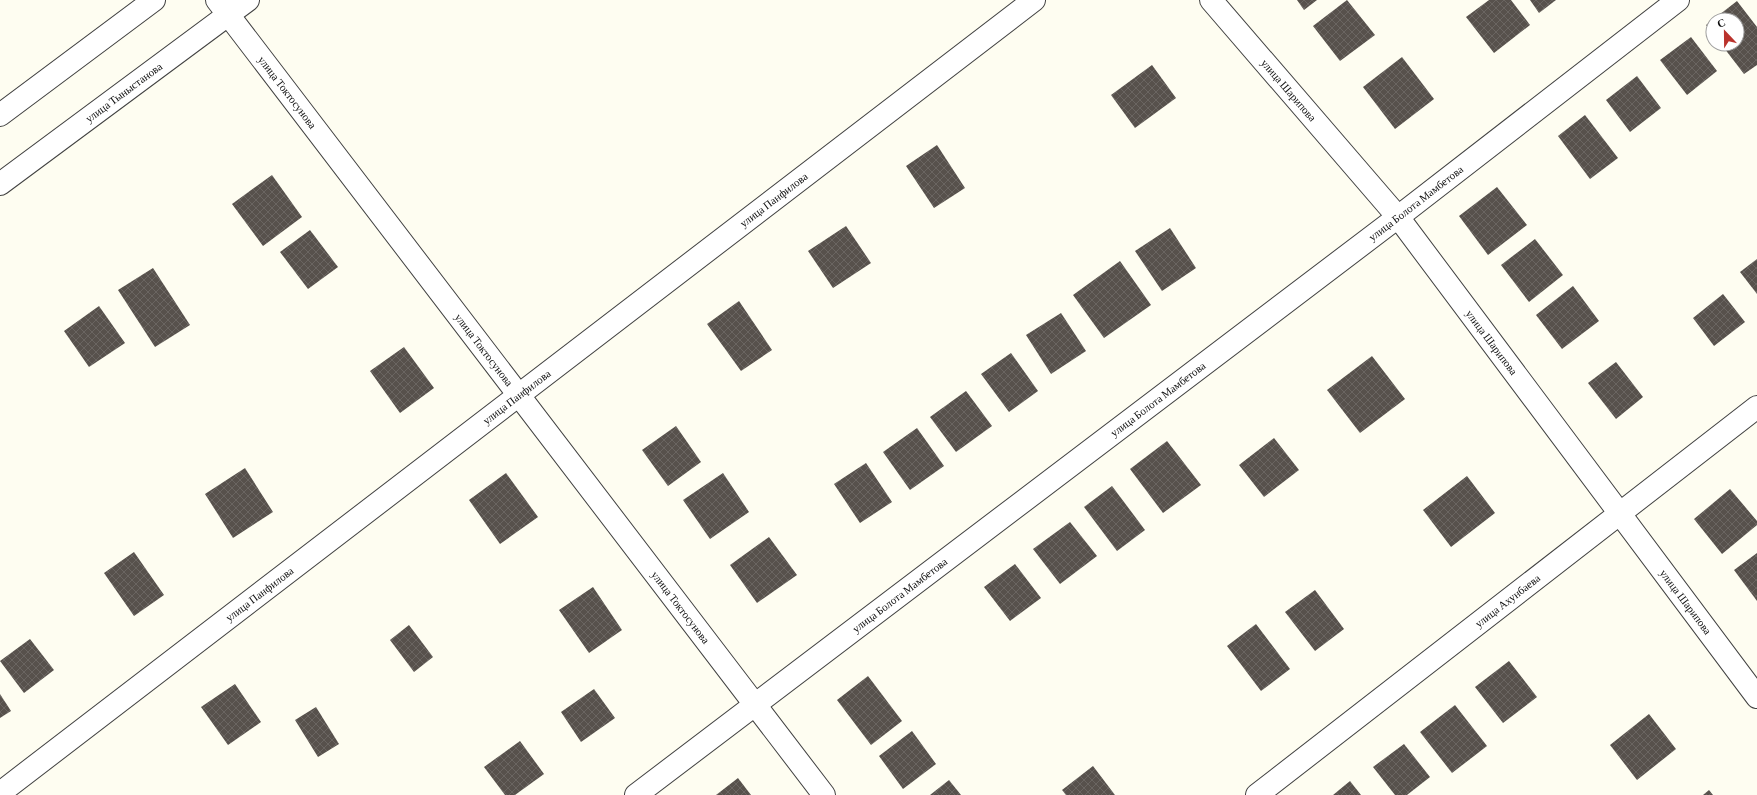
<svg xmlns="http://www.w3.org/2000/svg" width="1757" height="795" font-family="'Crimson Pro',serif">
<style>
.building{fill:url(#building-cross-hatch)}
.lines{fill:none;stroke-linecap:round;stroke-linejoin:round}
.minor-casing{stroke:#424242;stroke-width:24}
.tertiary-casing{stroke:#424242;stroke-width:24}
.minor{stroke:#fff;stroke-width:22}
.tertiary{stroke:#fff;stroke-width:22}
.labels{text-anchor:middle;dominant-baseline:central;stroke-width:4;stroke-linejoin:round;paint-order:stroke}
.street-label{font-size:11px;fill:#0f0f0f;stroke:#fff}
</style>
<defs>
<pattern id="building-cross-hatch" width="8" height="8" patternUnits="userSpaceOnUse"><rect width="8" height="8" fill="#57514c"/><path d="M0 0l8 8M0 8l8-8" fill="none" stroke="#6a6561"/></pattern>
</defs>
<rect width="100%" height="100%" fill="#fefdf1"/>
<!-- building -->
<g class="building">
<path d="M1297,0h20l-13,10z"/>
<path d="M1347,0l28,35 -35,26 -27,-35z"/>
<path d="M1489,0h22l19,25 -36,28 -28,-36z"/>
<path d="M1530,0h26l-17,13z"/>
<path d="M1737,1l20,26v38l-13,9 -23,-30h16v-24h-24v14l-7,-9z"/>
<path d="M1691,37l26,34 -30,24 -27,-35z"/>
<path d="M1402,57l32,42 -39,30 -32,-42z"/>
<path d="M1152,65l24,33 -41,30 -24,-33z"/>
<path d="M1637,76l24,32 -31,24 -24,-32z"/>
<path d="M1585,115l33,43 -28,21 -32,-43z"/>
<path d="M937,145l28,43 -31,20 -28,-42z"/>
<path d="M272,175l30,42 -39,29 -31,-42z"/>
<path d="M1497,187l30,38 -39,30 -29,-39z"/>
<path d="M846,226l25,37 -38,25 -25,-37z"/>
<path d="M1170,228l26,40 -34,23 -27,-40z"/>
<path d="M310,230l28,37 -30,22 -28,-37z"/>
<path d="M1535,239l28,36 -34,27 -28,-37z"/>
<path d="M1757,259v35l-17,-22z"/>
<path d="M1120,261l31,44 -47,33 -31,-43z"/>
<path d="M153,268l37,57 -35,22 -37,-57z"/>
<path d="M1573,286l26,35 -37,28 -26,-34z"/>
<path d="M1723,294l22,28 -31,24 -21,-28z"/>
<path d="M739,301l33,49 -31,21 -34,-47z"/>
<path d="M99,306l26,37 -36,24 -25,-36z"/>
<path d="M1061,313l25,38 -35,23 -25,-39z"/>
<path d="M404,347l30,41 -34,25 -30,-42z"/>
<path d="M1011,353l27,38 -29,21 -28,-38z"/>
<path d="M1372,356l33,43 -45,34 -33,-43z"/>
<path d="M1616,362l27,35 -27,22 -28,-36z"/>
<path d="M966,391l26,35 -36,26 -26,-35z"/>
<path d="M676,426l25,36 -33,24 -26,-36z"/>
<path d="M917,428l27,38 -34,24 -27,-38z"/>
<path d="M1274,438l25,32 -35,27 -25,-32z"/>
<path d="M1167,441l34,44 -38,28 -33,-44z"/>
<path d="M866,463l26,39 -32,21 -26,-39z"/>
<path d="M245,468l28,44 -40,26 -28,-44z"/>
<path d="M506,473l32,44 -38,27 -31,-44z"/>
<path d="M723,473l26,39 -39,27 -27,-39z"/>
<path d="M1467,476l28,37 -44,34 -28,-37z"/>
<path d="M1112,486l33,44 -28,21 -33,-44z"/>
<path d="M1730,489l27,32v4l-35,29 -28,-35z"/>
<path d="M1070,522l27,34 -37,28 -27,-35z"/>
<path d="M769,537l28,38 -40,28 -27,-38z"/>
<path d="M134,552l30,43 -30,21 -30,-43z"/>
<path d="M1757,553v48l-23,-31z"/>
<path d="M1015,564l26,34 -31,23 -26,-34z"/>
<path d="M593,587l29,43 -33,23 -30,-43z"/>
<path d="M1315,590l29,39 -29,22 -30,-39z"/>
<path d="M1256,624l34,45 -29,22 -34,-45z"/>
<path d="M409,625l24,32 -19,15 -24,-32z"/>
<path d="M30,639l24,31 -30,23 -24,-32z"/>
<path d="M1509,661l28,36 -34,26 -28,-36z"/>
<path d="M868,676l34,45 -31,24 -34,-45z"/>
<path d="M235,684l26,38 -33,23 -27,-38z"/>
<path d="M594,689l21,29 -34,24 -20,-30z"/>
<path d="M0,694l11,17 -11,7z"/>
<path d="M1455,705l32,41 -35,27 -32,-41z"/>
<path d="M316,707l23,37 -21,13 -23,-37z"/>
<path d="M1649,714l27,35 -39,31 -27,-35z"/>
<path d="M912,731l24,33 -33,25 -24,-33z"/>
<path d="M520,741l24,33 -29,21h-10l-21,-28z"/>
<path d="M1404,744l26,33 -23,18h-12l-22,-28z"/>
<path d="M1093,766l22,29h-49l-4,-5z"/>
<path d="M738,778l13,17h-35z"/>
<path d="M949,780l12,15h-31z"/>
<path d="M1350,781l11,14h-28z"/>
<path d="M1709,790l4,5h-10z"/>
</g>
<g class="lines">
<defs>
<g id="minor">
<path id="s1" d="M217,0l607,795"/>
<path id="s2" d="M1211,0l187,217 359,480"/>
<path id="s3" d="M0,793l1034,-793"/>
<path id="s4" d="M636,795l762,-578 280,-217"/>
<path id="s5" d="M1257,795l500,-388"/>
</g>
<g id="tertiary">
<path d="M0,115l154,-115"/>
<path id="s6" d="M0,184l248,-184"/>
</g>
</defs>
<!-- minor casing -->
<use href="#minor" class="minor-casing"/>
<!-- tertiary casing -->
<use href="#tertiary" class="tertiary-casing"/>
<!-- minor -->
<use href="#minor" class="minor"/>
<!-- tertiary -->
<use href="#tertiary" class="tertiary"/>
</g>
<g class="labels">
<!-- street labels -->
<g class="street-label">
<text stroke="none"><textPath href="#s2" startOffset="119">улица Шарипова</textPath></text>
<text stroke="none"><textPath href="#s6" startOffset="154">улица Тыныстанова</textPath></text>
<text stroke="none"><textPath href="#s1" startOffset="116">улица Токтосунова</textPath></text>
<text stroke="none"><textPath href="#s3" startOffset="975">улица Панфилова</textPath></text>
<text stroke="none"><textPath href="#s4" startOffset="979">улица Болота Мамбетова</textPath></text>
<text stroke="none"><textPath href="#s2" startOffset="443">улица Шарипова</textPath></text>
<text stroke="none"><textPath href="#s1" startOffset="440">улица Токтосунова</textPath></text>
<text stroke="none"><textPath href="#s3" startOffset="651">улица Панфилова</textPath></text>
<text stroke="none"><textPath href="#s4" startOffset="655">улица Болота Мамбетова</textPath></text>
<text stroke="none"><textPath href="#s3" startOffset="327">улица Панфилова</textPath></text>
<text stroke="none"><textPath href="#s4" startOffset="331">улица Болота Мамбетова</textPath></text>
<text stroke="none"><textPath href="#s5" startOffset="317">улица Ахунбаева</textPath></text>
<text stroke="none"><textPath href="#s2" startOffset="767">улица Шарипова</textPath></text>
<text stroke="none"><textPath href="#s1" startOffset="764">улица Токтосунова</textPath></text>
</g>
</g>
<!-- north arrow -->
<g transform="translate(1725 32) rotate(338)"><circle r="19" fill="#ffffff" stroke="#9f9f9f"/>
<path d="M0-3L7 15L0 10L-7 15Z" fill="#ba322c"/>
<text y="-6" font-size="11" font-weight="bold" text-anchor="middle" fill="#0f0f0f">С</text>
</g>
</svg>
